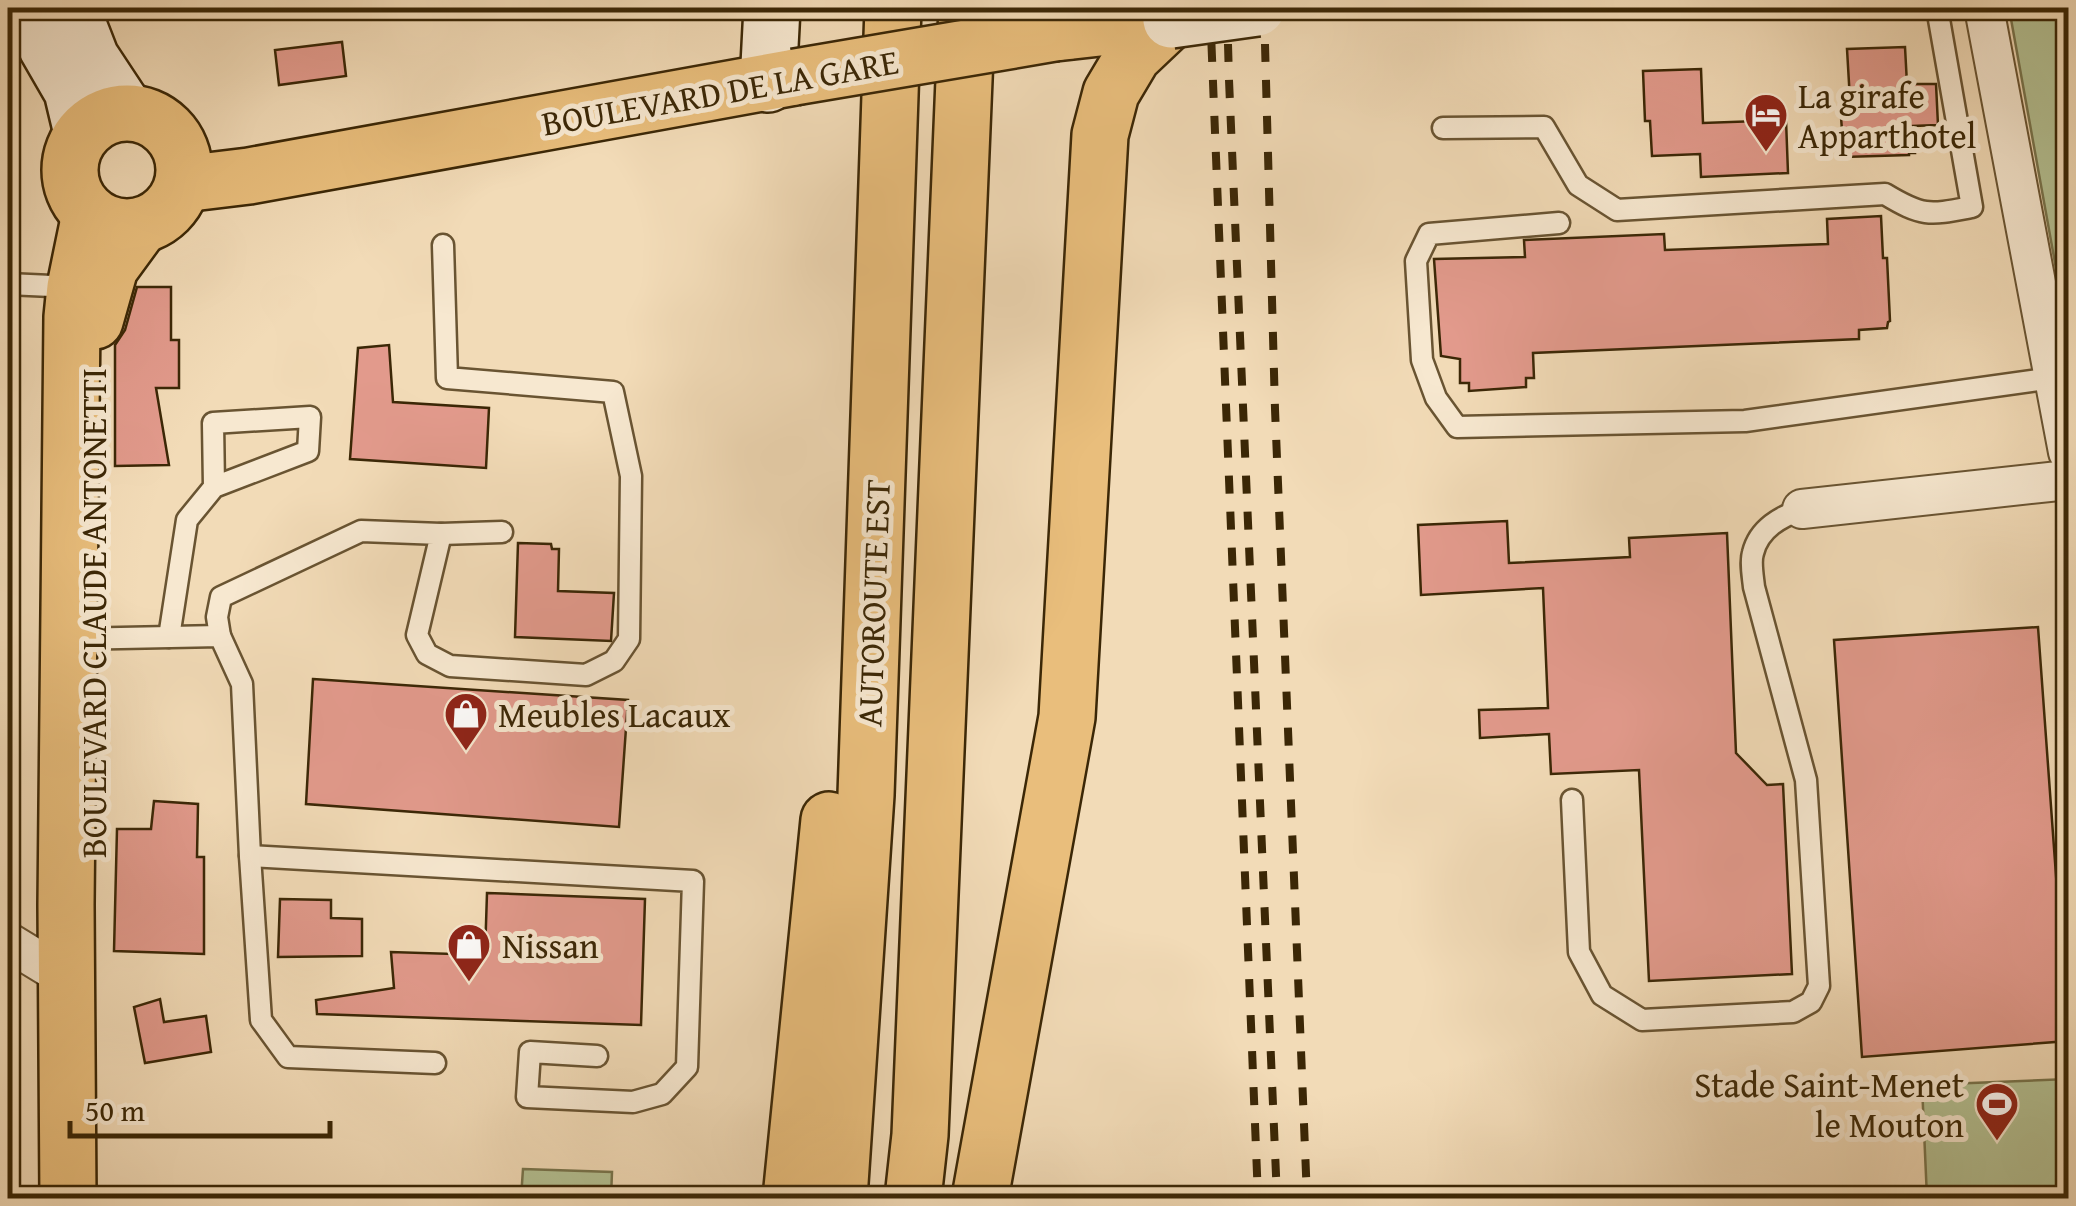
<svg xmlns="http://www.w3.org/2000/svg" width="2076" height="1206" font-family="'Gentium Book Plus',serif">
<style>
.green{fill:#b4c193;stroke:#78744c;stroke-width:2.5}
.building{fill:#e29a8c;stroke:#3b2706;stroke-width:2.5}
.lines{fill:none;stroke-linecap:round;stroke-linejoin:round}
.lane-casing{stroke:#695432;stroke-width:25}
.street-casing{stroke:#695432;stroke-width:42}
.secondary-casing{stroke:#3b2706;stroke-width:60}
.primary-casing{stroke:#3b2706;stroke-width:60}
.highway-casing{stroke:#3b2706;stroke-width:60}
.lane{stroke:#f7e8d0;stroke-width:20}
.street{stroke:#f7e8d0;stroke-width:38}
.secondary{stroke:#f7e8d0;stroke-width:55}
.primary{stroke:#e9be7c;stroke-width:55}
.highway{stroke:#e9be7c;stroke-width:55}
.rail{stroke:#3b2706;stroke-width:8;stroke-dasharray:18 18;stroke-linecap:butt}
.secondary-bridge-casing{stroke:#3b2706;stroke-width:60;stroke-linecap:butt}
.primary-bridge-casing{stroke:#3b2706;stroke-width:60;stroke-linecap:butt}
.secondary-bridge{stroke:#f7e8d0;stroke-width:55}
.primary-bridge{stroke:#e9be7c;stroke-width:55}
.labels{text-anchor:middle;dominant-baseline:central;stroke-width:10;stroke-linejoin:round;paint-order:stroke}
.street-label{font-size:35px;fill:#3b2706;stroke:#f7e8d0}
.poi-label{font-size:35px;fill:#3b2706;stroke:#f7e8d0;text-anchor:start}
</style>
<rect width="100%" height="100%" fill="#f2dbb7"/>
<filter id="stains"><feTurbulence type="fractalNoise" baseFrequency=".002" numOctaves="4"/><feColorMatrix values="0 0 0 0 .2 0 0 0 0 .09 0 0 0 0 .02 0 0 0 .5 -.17"/></filter>
<radialGradient id="worn" r=".72"><stop offset=".6" stop-color="#630" stop-opacity="0"/><stop offset="1" stop-color="#630" stop-opacity=".3"/></radialGradient>
<!-- green -->
<g class="green">
<path d="M2009,8h59v327z"/>
<path d="M2068,1079v119h-141l-5,-113z"/>
<path d="M523,1169l89,3 -1,26h-90z"/>
</g>
<!-- building -->
<g class="building">
<path d="M342,42l4,34 -67,9 -4,-35z"/>
<path d="M1905,47l2,37h29l2,41 -25,1 2,27h-6v2l-65,2 -3,-40h10l-4,-68z"/>
<path d="M1701,69l2,54 83,-3 2,53 -87,4 -1,-23 -48,2 -2,-35h-5l-2,-50z"/>
<path d="M1881,216l2,42h4l3,63 -2,1 -1,6 -28,2v9l-326,14 1,25h-8v9l-57,4v-8h-9v-24l-19,-3 -7,-97 91,-2 -1,-17 140,-6 1,16 163,-6 -1,-25z"/>
<path d="M137,287h34v53h8v48h-23l13,77 -54,1v-121l10,-15z"/>
<path d="M389,345l4,57 96,6 -3,60 -136,-9 8,-111z"/>
<path d="M1507,521l2,42 121,-6 -1,-19 98,-5 9,220 31,32 16,-1 9,190 -143,7 -10,-211 -88,4 -2,-40 -69,4 -1,-28 69,-2 -5,-120 -122,7 -3,-70z"/>
<path d="M518,543l33,1 1,5h7l-1,42 56,2 -3,48 -96,-4z"/>
<path d="M2038,627l30,414 -206,16 -28,-417z"/>
<path d="M313,679l315,21 -9,127 -313,-23z"/>
<path d="M154,801l44,3 -1,53h7v97l-90,-3 3,-122h34z"/>
<path d="M487,893l158,6 -4,126 -324,-11 -1,-14 78,-12 -3,-36 94,3z"/>
<path d="M280,899l51,1v18l31,1v37l-84,1z"/>
<path d="M160,999l4,23 42,-6 5,36 -66,11 -11,-56z"/>
</g>
<g class="lines">
<defs>
<g id="lane">
<path d="M1443,128l101,-1 34,58 39,25 268,-16c38,23 44,21 87,13l-35,-199"/>
<path d="M1559,223l-130,11 -13,27 6,99 14,38 21,29 288,-6 308,-43"/>
<path d="M8,284l65,3"/>
<path d="M441,534l61,-2"/>
<path d="M220,636l-3,-19 4,-20 140,-66 80,3 -24,101 10,19 23,12 136,9 28,-14 15,-22 2,-163 -18,-84 -166,-14 -4,-133"/>
<path d="M169,637l18,-117 27,-33 94,-36 2,-34 -97,6 1,64"/>
<path d="M71,639l149,-3 22,48 8,172 11,164 27,37 147,6"/>
<path d="M1572,800l7,152 23,43 40,25 151,-8 18,-10 8,-16 -13,-206 -52,-193c-1,-10 -4,-25 -1,-34 6,-25 28,-36 49,-44"/>
<path d="M250,856l443,25 -6,186 -25,27 -29,8 -106,-5 3,-45 67,4"/>
</g>
<g id="street">
<path d="M1984,8l84,444"/>
<path d="M1802,509l266,-29"/>
<path d="M8,942l59,36"/>
</g>
<g id="secondary">
<path d="M36,8l10,38 26,45 10,42"/>
<path d="M77,22l14,36 35,53"/>
<path d="M768,84l4,-76"/>
</g>
<g id="primary">
<path d="M1055,33l116,-13"/>
<circle cx="127" cy="170" r="57"/>
<path d="M183,184l66,-8 546,-99"/>
<path d="M95,321l15,-53 30,-41"/>
<path d="M68,1198l-2,-293 6,-588 3,-30 15,-73"/>
</g>
<g id="highway">
<path d="M1069,31l12,-23"/>
<path d="M791,1198l38,-378"/>
<path d="M839,1198l27,-403 27,-787"/>
<path d="M913,1198l7,-63 47,-1127"/>
<path d="M980,1198l87,-481 33,-582 11,-42 22,-37 38,-36"/>
</g>
</defs>
<!-- lane casing -->
<use href="#lane" class="lane-casing"/>
<!-- street casing -->
<use href="#street" class="street-casing"/>
<!-- secondary casing -->
<use href="#secondary" class="secondary-casing"/>
<!-- primary casing -->
<use href="#primary" class="primary-casing"/>
<!-- highway casing -->
<use href="#highway" class="highway-casing"/>
<!-- lane -->
<use href="#lane" class="lane"/>
<!-- street -->
<use href="#street" class="street"/>
<!-- secondary -->
<use href="#secondary" class="secondary"/>
<!-- primary -->
<use href="#primary" class="primary"/>
<!-- highway -->
<use href="#highway" class="highway"/>
<!-- rail -->
<g class="rail">
<path d="M1210,8l48,1190"/>
<path d="M1227,8l2,72 48,1118"/>
<path d="M1264,8l11,401 32,789"/>
</g>
<defs>
<path id="secondary-bridge" d="M1171,20l86,-12"/>
<path id="primary-bridge" d="M795,77l260,-44"/>
</defs>
<!-- secondary-bridge casing -->
<use href="#secondary-bridge" class="secondary-bridge-casing"/>
<!-- primary-bridge casing -->
<use href="#primary-bridge" class="primary-bridge-casing"/>
<!-- secondary-bridge -->
<use href="#secondary-bridge" class="secondary-bridge"/>
<!-- primary-bridge -->
<use href="#primary-bridge" class="primary-bridge"/>
</g>
<!-- icons -->
<defs>
<symbol id="hotel-pin" viewBox="-11 -11 22 30"><path d="M0 17L-7.5 6A9.5 9.5 0 1 1 7.5 6Z" fill="#8f2418" stroke="#f7e8d0"/><path d="M-6-4.5h1.5V1H6V5H4.5V3h-9V5H-6ZM-4 0a1.8 1.8 0 1 1 3.6 0ZM.5 0V-2.5h3Q6-2.5 6 0Z" fill="#fff"/></symbol>
<symbol id="shop-pin" viewBox="-11 -11 22 30"><path d="M0 17L-7.5 6A9.5 9.5 0 1 1 7.5 6Z" fill="#8f2418" stroke="#f7e8d0"/><path d="M-5-2.5h2.3a2.7 3.5 0 0 1 5.4 0H5L5.5 6h-11ZM-1.5-2.5h3a1.5 2.3 0 0 0-3 0Z" fill="#fff"/></symbol>
<symbol id="stadium-pin" viewBox="-11 -11 22 30"><path d="M0 17L-7.5 6A9.5 9.5 0 1 1 7.5 6Z" fill="#8f2418" stroke="#f7e8d0"/><path d="M0-5a6.5 5 0 1 0 0 10a6.5 5 0 1 0 0-10ZM-3.5-1.8h7v3.6h-7Z" fill="#fff"/></symbol>
</defs>
<g fill-rule="evenodd">
<use href="#hotel-pin" x="1741" y="90" width="50" height="68"/>
<use href="#shop-pin" x="441" y="689" width="50" height="68"/>
<use href="#shop-pin" x="444" y="920" width="50" height="68"/>
<use href="#stadium-pin" x="1972" y="1079" width="50" height="68"/>
</g>
<g class="labels">
<!-- street labels -->
<g class="street-label">
<text transform="translate(720 92) rotate(-10)">BOULEVARD DE LA GARE</text>
<text transform="translate(873 603) rotate(-88)">AUTOROUTE EST</text>
<text transform="translate(93 613) rotate(-90)">BOULEVARD CLAUDE ANTONETTI</text>
</g>
<!-- poi labels -->
<g class="poi-label">
<text x="1798" y="95">La girafe<tspan x="1798" dy="40">Apparthotel</tspan></text>
<text x="498" y="714">Meubles Lacaux</text>
<text x="502" y="945">Nissan</text>
<text x="1964" y="1084" text-anchor="end">Stade Saint-Menet<tspan x="1964" dy="40">le Mouton</tspan></text>
</g>
</g>
<!-- margin -->
<rect width="2076" height="1206" fill="none" stroke="#f2dbb7" stroke-width="40"/>
<rect x="10" y="10" width="2056" height="1186" fill="none" stroke="#3b2706" stroke-width="5"/>
<rect x="20" y="20" width="2036" height="1166" fill="none" stroke="#3b2706" stroke-width="2.5"/>
<!-- scale -->
<path d="M70 1121v15h260v-15" fill="none" stroke="#3b2706" stroke-width="5"/>
<text x="85" y="1121" font-size="30" fill="#3b2706" stroke="#f7e8d0" stroke-width="8" paint-order="stroke">50 m</text>
<rect width="100%" height="100%" filter="url(#stains)"/>
<rect width="100%" height="100%" fill="url(#worn)"/>
</svg>
